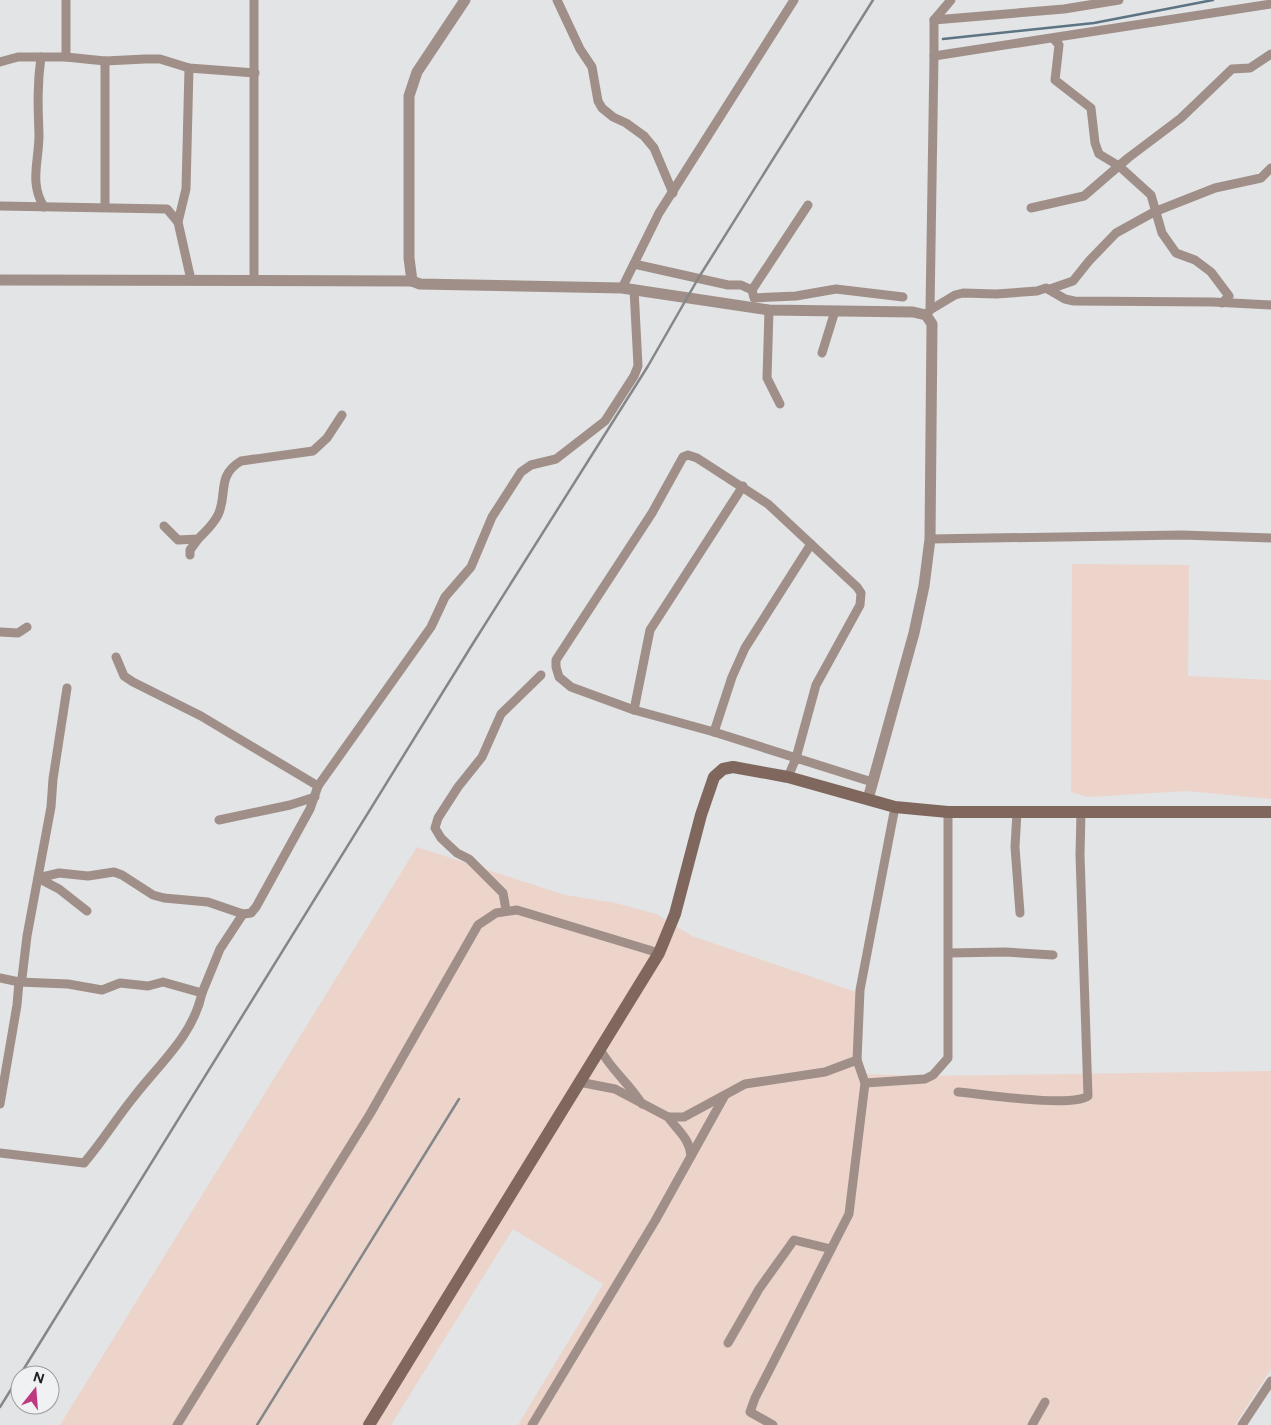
<svg xmlns="http://www.w3.org/2000/svg" width="1271" height="1425" font-family="Figtree,sans-serif">
<style>
.industrial{fill:#ecd4cb}
.lines{fill:none;stroke-linecap:round;stroke-linejoin:round}
.stream{stroke:#5c7483;stroke-width:2.5}
.minor{stroke:#a08f89;stroke-width:9}
.tertiary{stroke:#a08f89;stroke-width:11}
.secondary{stroke:#7f675e;stroke-width:12}
.rail{stroke:#848687;stroke-width:2.5}
</style>
<rect width="100%" height="100%" fill="#e2e4e5"/>
<!-- industrial -->
<g class="industrial">
<path d="M1072,564l117,1 -1,111 83,4v119l-84,-8 -99,6 -17,-5z"/>
<path d="M417,847l148,48 51,8 40,11 36,22 170,58 -4,42 6,38 62,2 345,-5v298l-36,56h-717l85,-141 -90,-55 -122,196h-331z"/>
</g>
<g class="lines">
<!-- stream -->
<path class="stream" d="M943,39l151,-16 119,-23"/>
<!-- minor -->
<g class="minor">
<path d="M254,0v280"/>
<path d="M557,0l23,49 12,18 6,34 4,7 11,9 13,6 18,13 10,12 19,45"/>
<path d="M934,20l130,-11 55,-9"/>
<path d="M1054,39l5,6 -4,35 36,28 4,35 4,11 20,12 32,29 11,38 14,20 19,7 16,12 18,24 -7,7"/>
<path d="M934,56v-36l17,-20"/>
<path d="M41,57c-4,29 -3,50 -2,78 0,26 -10,48 5,72"/>
<path d="M66,57v-57"/>
<path d="M105,61v146"/>
<path d="M0,62l18,-5h48l39,4 40,-2h15l29,9 66,5"/>
<path d="M0,206l167,3 11,13 13,58"/>
<path d="M1031,208l53,-12 44,-38 53,-40 51,-49 18,-1 21,-14"/>
<path d="M178,222l8,-33 3,-121"/>
<path d="M634,264l94,21h13l11,5 2,8 42,-2 40,-7 67,8"/>
<path d="M622,288l37,-75 135,-213"/>
<path d="M1050,289l23,-8 16,-20 27,-28 38,-21 61,-24 46,-10 10,-10"/>
<path d="M752,290l56,-85"/>
<path d="M769,310l-2,68 13,26"/>
<path d="M930,310l25,-15 8,-2 33,1 41,-3 9,-3 19,11 9,2 139,1 58,3"/>
<path d="M926,315l4,-5 4,-254 337,-52"/>
<path d="M822,353l13,-42"/>
<path d="M164,526l14,14 20,-1c7,-7 15,-14 20,-24 10,-21 -2,-39 23,-54l72,-10 14,-13 15,-23"/>
<path d="M930,539l252,-4 89,3"/>
<path d="M190,555v-5l8,-11"/>
<path d="M0,632l18,1 9,-6"/>
<path d="M116,657l8,19 9,6 68,34 117,70"/>
<path d="M634,710l16,-80 93,-144"/>
<path d="M714,732l18,-55 13,-29 66,-104"/>
<path d="M788,777l8,-19 20,-73 44,-80 1,-12 -4,-6 -89,-83 -71,-46 -9,-3 -5,2 -31,56 -96,147v7l3,10 12,10 63,23 80,22 158,50"/>
<path d="M1017,812l-2,35 5,66"/>
<path d="M219,820l71,-15 25,-8"/>
<path d="M506,910l-3,-17 -34,-34 -12,-6 -16,-15 -6,-10 3,-10 20,-31 24,-30 19,-43 40,-39"/>
<path d="M87,911l-28,-22 -21,-11 21,-5 29,3 26,-4 8,3 31,20 11,3 44,4 35,12 8,-1 5,-6 54,-98 8,-23 113,-159 14,-30 26,-30 21,-50 29,-45 10,-7 25,-6 49,-38 29,-45 4,-10 -4,-77"/>
<path d="M949,953l56,-1 48,3"/>
<path d="M0,978l19,4 49,2 34,6 18,-7 28,3 15,-4 39,11 18,-44 23,-35"/>
<path d="M600,1049c11,21 29,34 42,55"/>
<path d="M579,1082l36,7 53,28h16l61,-33 80,-12 32,-12 3,-70 35,-183"/>
<path d="M865,1083l60,-4 8,-4 15,-17v-246"/>
<path d="M958,1092c25,2 112,16 130,4l-8,-241 1,-43"/>
<path d="M0,1104l17,-99 2,-23 3,-4 5,-42 24,-129 2,-28 14,-91"/>
<path d="M668,1117c10,14 22,22 23,39"/>
<path d="M0,1153l84,10c18,-21 32,-44 49,-65 26,-34 60,-62 69,-105"/>
<path d="M728,1343l31,-54 35,-49 37,9"/>
<path d="M177,1425l193,-311 108,-189 18,-12 21,-3 142,43"/>
<path d="M532,1425l123,-204 70,-126"/>
<path d="M773,1425l-23,-13 5,-14 94,-184 16,-131 -8,-23"/>
<path d="M1032,1425l13,-23"/>
<path d="M1242,1425l29,-44"/>
</g>
<!-- tertiary -->
<g class="tertiary">
<path d="M465,0l-48,72 -8,24v162l3,23 8,3 202,4 147,22 144,2 13,3 6,9 -2,215 -6,47 -10,47 -46,166"/>
<path d="M0,280l412,1"/>
</g>
<!-- secondary -->
<path class="secondary" d="M369,1425l290,-472 16,-39 26,-99 13,-38 9,-8 10,-2 55,10 107,30 53,5h323"/>
<!-- rail -->
<g class="rail">
<path d="M20,1375l452,-730 176,-279 51,-89 174,-277"/>
<path d="M0,1407l20,-32"/>
<path d="M257,1425l202,-326"/>
</g>
</g>
<!-- north arrow -->
<g transform="translate(35 1390) rotate(17)"><circle r="24" fill="#eff1f3" stroke="#9c9e9f"/>
<path d="M0-4L9 19L0 12L-9 19Z" fill="#bd3a81"/>
<text y="-8" font-size="14" font-weight="bold" text-anchor="middle" fill="#202122">N</text>
</g>
</svg>
